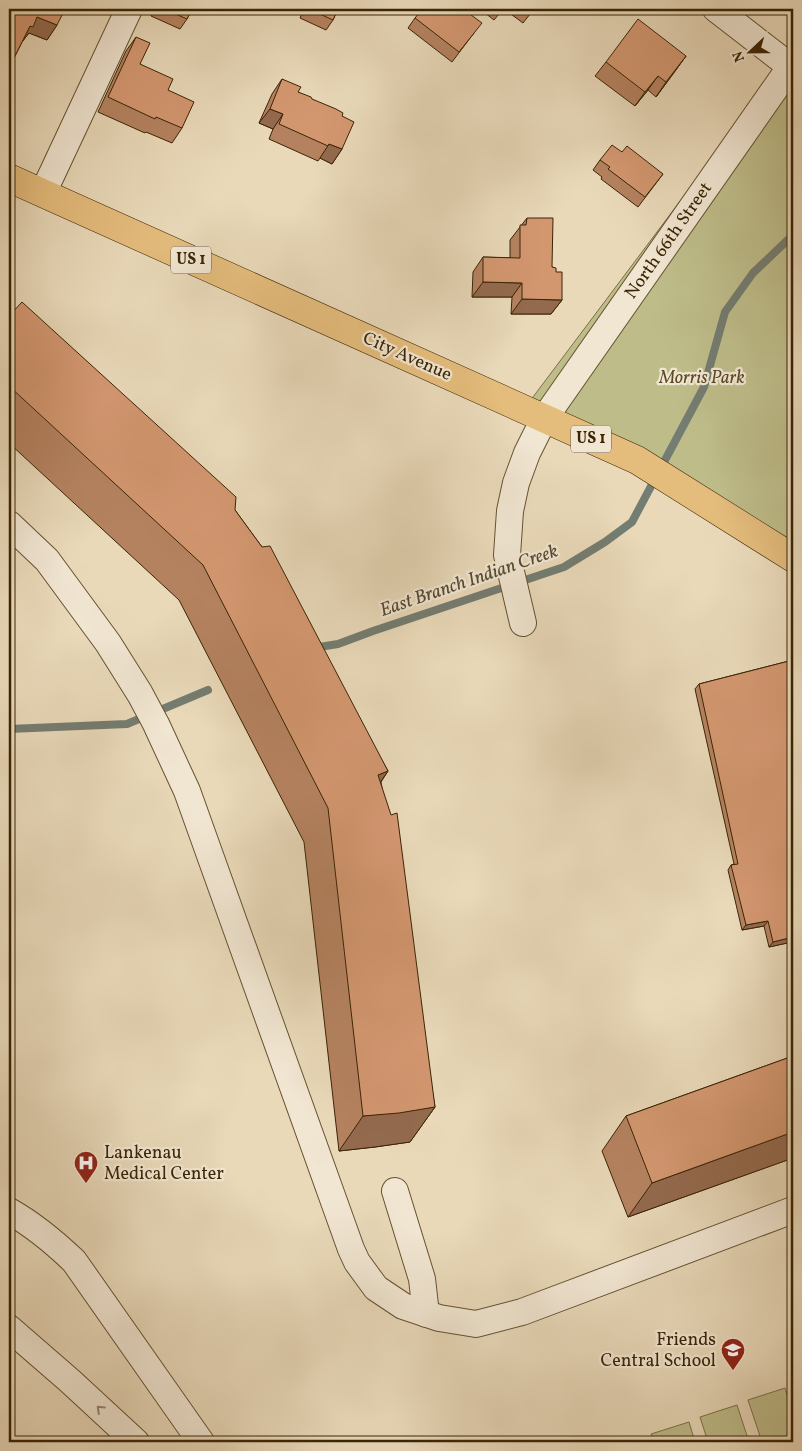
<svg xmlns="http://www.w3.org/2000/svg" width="802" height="1451" font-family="Vollkorn,serif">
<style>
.green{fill:#bebd8a;stroke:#7c7047}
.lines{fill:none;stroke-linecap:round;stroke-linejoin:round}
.stream{stroke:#747d71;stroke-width:8}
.minor-casing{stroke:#665131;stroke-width:28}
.highway-casing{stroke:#3a2404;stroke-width:29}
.minor{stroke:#f1e6d2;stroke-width:26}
.highway{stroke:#e4bc7c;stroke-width:28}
.wall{fill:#b58260;stroke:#3a2404}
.shaded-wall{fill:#946a4e;stroke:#3a2404}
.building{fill:#d39770;stroke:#3a2404}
.oneway{stroke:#96856b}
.labels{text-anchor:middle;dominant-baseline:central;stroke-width:4.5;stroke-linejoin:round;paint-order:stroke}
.shield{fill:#f1e6d2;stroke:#715e42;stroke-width:1}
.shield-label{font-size:16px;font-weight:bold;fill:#3a2404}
.street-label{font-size:18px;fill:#3a2404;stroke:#f1e6d2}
.park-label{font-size:18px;font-style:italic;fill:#5b4a26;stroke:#f1e6d2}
.poi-label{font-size:18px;fill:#3a2404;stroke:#f1e6d2;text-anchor:start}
.water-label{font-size:19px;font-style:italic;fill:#524931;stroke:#f1e6d2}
</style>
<rect width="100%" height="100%" fill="#e9d9b9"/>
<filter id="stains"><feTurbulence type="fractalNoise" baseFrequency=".004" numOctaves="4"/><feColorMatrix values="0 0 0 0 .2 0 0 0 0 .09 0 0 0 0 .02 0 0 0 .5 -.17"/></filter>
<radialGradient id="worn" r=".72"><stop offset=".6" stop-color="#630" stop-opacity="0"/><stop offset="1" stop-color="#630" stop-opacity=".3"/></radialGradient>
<!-- green -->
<g class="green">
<path d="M793,51v490l-97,-59 -166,-81z"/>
<path d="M785,1388l8,26v28h-31l-14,-42z"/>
<path d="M737,1405l12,37h-41l-8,-25z"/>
<path d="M689,1422l6,20h-41l-3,-8z"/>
</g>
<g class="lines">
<!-- stream -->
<g class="stream">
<path d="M313,648l25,-4 35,-13 191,-64 41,-25 27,-20 72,-135 21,-75 28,-39 40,-38"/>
<path d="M9,729l118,-5 81,-34"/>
</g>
<defs>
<g id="minor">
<path d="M716,9l75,58"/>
<path d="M43,193l86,-184"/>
<path d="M9,524l38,36 61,83 32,51 16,30 31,67 164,458 6,13 19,26 27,18 36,12 37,6 46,-12 271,-102"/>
<path d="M523,623l-16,-68 3,-44 6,-28 11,-30 17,-34 249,-356"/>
<path d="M395,1191l27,88 4,35"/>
<path d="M9,1211c25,14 44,30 65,50l127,181"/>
<path d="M9,1328l61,53 66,61"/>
</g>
<path id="highway" d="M9,178l628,282 156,98"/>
</defs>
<!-- minor casing -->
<use href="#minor" class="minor-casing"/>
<!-- highway casing -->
<use href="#highway" class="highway-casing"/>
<!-- minor -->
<use href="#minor" class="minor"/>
<!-- highway -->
<use href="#highway" class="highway"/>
</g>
<!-- wall -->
<g class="wall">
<path d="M9,9l48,16 -10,15 -18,-7 -7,9 -9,18 -4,7z"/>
<path d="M154,9h38l-5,10 -7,10 -29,-13z"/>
<path d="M304,9h34l-5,11 -7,10 -26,-12z"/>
<path d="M480,9h23l-9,11z"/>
<path d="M504,9h42l-5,6 -7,-6 -11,14z"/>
<path d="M415,18l59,15 -22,29 -44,-34z"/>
<path d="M136,37l4,27 28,26 14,38 -10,15 -26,-11 -1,1 -47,-21 28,-61z"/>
<path d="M686,56l-30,41 -8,-7 -13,16 -40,-30 11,-14z"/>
<path d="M282,79l16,13 44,24v33l-10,15 -12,-6 -2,3 -49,-22 4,-10 -14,-6 13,-29z"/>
<path d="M622,152l41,22 -25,33 -37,-28 1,-2 -9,-7 7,-10z"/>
<path d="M527,218l25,49 10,33 -11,14h-40l1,-17h-40l1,-25 10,-15 27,1v-18z"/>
<path d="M9,316l226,194 27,37 126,224 -7,11 54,325 -25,35 -35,5 -36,4 -35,-309 -125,-242 -170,-157z"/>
<path d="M793,660v288l-1,-6 -23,5 -5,-21 -22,4 -14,-60 3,-5 3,-1 -39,-175 4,-5z"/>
<path d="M793,1056v102l-165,59 -26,-66 24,-35z"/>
</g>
<!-- shaded-wall -->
<g class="shaded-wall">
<path d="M37,17l20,8 -10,15 -18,-7 -7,9 8,-16z"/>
<path d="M686,56l-10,14 -20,27 10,-15z"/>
<path d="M658,76l-10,14 -13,16 10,-14z"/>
<path d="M270,109l13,5 -10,15 -14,-6z"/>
<path d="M329,144l13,5 -10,15 -12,-6z"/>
<path d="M483,282l39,1 -10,14h-40z"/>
<path d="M522,299l40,1 -11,14h-40z"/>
<path d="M388,771l-24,35 14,-31z"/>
<path d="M768,921l-4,5 -22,4 4,-5z"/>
<path d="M793,937v3l-1,2 -23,5 4,-5z"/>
<path d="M435,1107l-25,35 -35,5 -36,4 24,-35z"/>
<path d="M793,1132v26l-165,59 24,-34z"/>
</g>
<!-- building -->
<g class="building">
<path d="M9,9h56l-8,16 -20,-8 -4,10 -3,-1 -17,34 -4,-2v1z"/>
<path d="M164,9h28l-5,10z"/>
<path d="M309,9h29l-5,11z"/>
<path d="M422,9h41l19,14 -23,29 -44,-34z"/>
<path d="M525,9h8l-3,4z"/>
<path d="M638,19l48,37 -20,26 -8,-6 -13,16 -39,-30z"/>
<path d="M136,37l14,6 -10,21 33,15 -5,11 26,12 -12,26 -26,-11 -1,2 -47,-22z"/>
<path d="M282,79l19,8 -3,5 13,5 1,2 24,10 7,4 -1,3 12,6 -12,27 -13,-5 -1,2 -49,-22 4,-10 -13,-5z"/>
<path d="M612,145l10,7 5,-6 36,28 -18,23 -37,-28 2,-2 -10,-7z"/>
<path d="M527,218h26l-1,49 4,1v4h6v28l-40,-1v-16l-39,-1v-25l37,1v-33h6z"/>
<path d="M22,302l214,195 -1,13 27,37 8,-1 118,225 -10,4 13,40 6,-2 38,294 -36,6 -36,3 -35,-308 -125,-243 -194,-179v-70z"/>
<path d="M793,660v277l-20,5 -5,-21 -22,4 -15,-60 7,-1 -39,-180z"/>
<path d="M793,1056v76l-141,51 -26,-67z"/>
</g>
<!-- one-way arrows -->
<defs><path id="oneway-chevron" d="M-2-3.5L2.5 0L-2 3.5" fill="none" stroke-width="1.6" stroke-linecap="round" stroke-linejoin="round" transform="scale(1.25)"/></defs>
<use class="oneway" href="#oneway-chevron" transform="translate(100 1409) rotate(-137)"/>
<!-- icons -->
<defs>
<symbol id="hospital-pin" viewBox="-11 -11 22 30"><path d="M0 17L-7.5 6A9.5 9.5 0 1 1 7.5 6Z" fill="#8f2418" stroke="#f1e6d2"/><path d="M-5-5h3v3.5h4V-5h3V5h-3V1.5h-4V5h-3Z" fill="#fff"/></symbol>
<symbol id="school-pin" viewBox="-11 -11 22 30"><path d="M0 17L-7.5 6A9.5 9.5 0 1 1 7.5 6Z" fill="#8f2418" stroke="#f1e6d2"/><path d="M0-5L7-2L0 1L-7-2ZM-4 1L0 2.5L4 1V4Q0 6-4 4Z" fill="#fff"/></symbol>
</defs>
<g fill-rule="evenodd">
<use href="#hospital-pin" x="72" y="1149" width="28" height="38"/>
<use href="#school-pin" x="719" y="1336" width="28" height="38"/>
</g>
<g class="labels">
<!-- shield labels -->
<g class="shield">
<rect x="171" y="246.5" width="40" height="27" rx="4"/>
<rect x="571" y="425.5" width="40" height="27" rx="4"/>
</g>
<g class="shield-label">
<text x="191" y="260">US 1</text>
<text x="591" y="439">US 1</text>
</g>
<!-- street labels -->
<g class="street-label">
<text transform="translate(669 241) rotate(-55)">North 66th Street</text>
<text transform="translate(407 357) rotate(24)">City Avenue</text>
</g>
<!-- park labels -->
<g class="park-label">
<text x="702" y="378">Morris Park</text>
</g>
<!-- poi labels -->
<g class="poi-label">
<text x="104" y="1153">Lankenau<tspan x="104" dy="21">Medical Center</tspan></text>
<text x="716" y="1340" text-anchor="end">Friends<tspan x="716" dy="21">Central School</tspan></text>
</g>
<!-- water labels -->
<g class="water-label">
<text transform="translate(469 581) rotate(-19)">East Branch Indian Creek</text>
</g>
</g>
<!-- margin -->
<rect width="802" height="1451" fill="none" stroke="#e9d9b9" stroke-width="30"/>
<rect x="10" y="10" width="782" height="1431" fill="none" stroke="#3a2404" stroke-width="2.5"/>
<rect x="15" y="15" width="772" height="1421" fill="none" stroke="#3a2404"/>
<!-- north arrow -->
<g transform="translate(750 52) rotate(248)" stroke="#f1e6d2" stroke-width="4" paint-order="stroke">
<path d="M0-4L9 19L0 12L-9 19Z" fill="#3a2404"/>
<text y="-8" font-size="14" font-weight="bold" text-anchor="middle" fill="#3a2404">N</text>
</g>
<rect width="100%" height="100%" filter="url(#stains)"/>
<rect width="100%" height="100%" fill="url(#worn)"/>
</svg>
